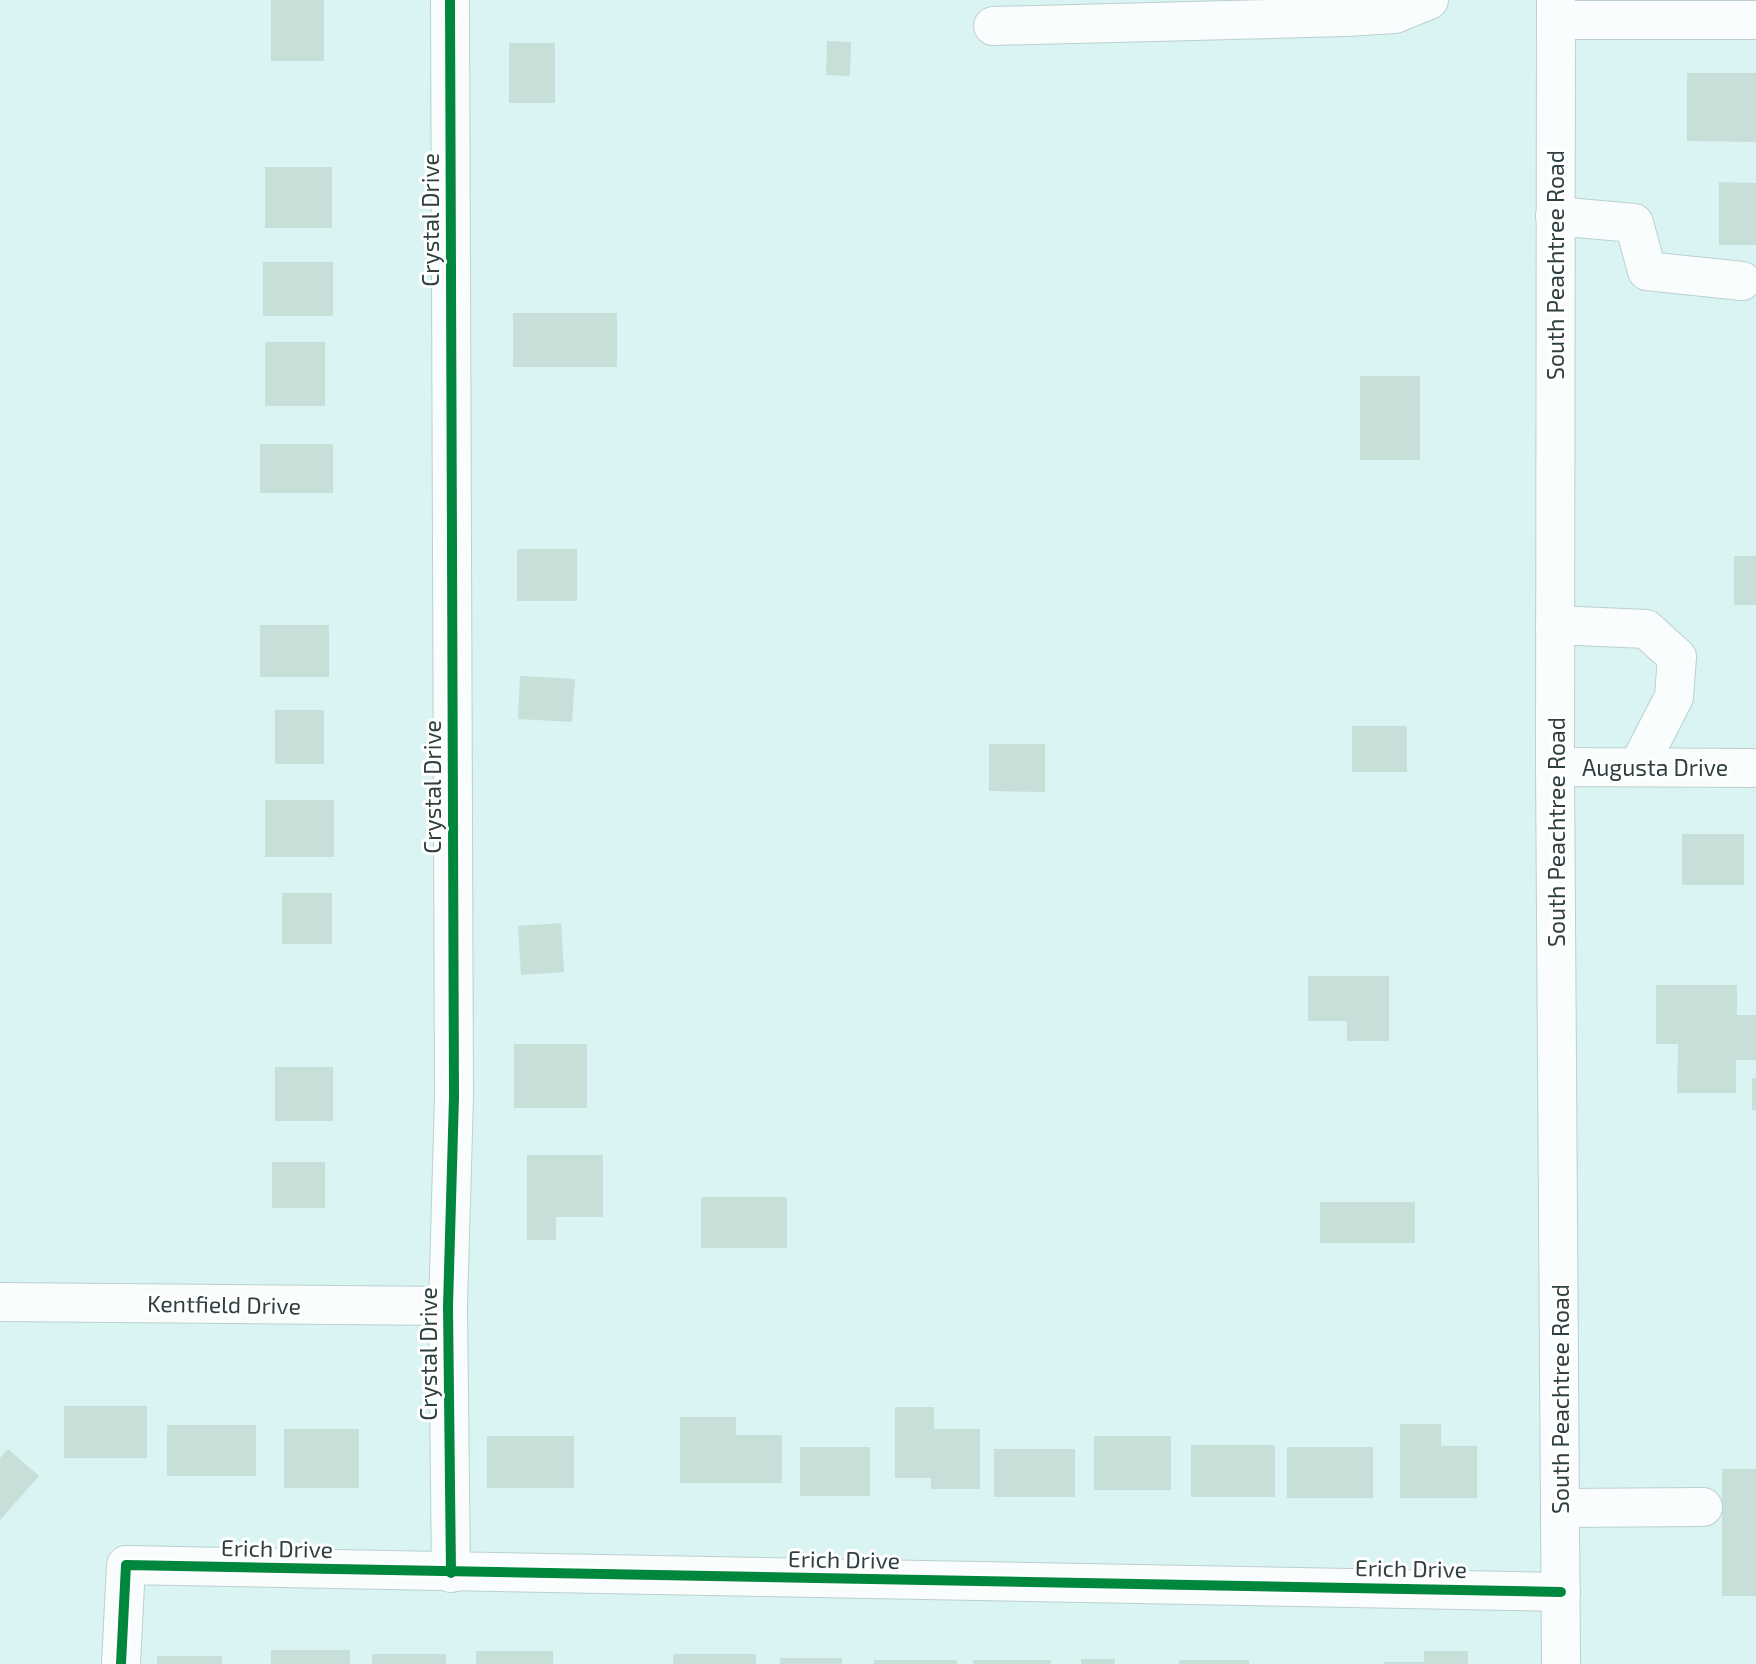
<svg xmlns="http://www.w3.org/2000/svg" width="1756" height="1664" font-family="'Exo 2',sans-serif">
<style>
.building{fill:#c8ded8}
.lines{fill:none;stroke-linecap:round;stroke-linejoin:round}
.minor-casing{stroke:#bbd0cf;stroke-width:40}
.major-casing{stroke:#bbd0cf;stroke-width:40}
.minor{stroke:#f9fdfd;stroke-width:38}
.major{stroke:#f9fdfd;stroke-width:38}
.cycleway-casing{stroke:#fff;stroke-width:15}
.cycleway{stroke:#00873e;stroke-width:10}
.labels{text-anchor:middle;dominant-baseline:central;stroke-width:6;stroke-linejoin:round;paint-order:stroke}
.street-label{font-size:23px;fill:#2e4140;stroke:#fff}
</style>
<rect width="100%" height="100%" fill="#daf4f3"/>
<!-- building -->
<g class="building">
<rect x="271" y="0" width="53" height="61"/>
<path d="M827,41l24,1 -1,34 -24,-1z"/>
<rect x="509" y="43" width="46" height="60"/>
<path d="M1687,73h69v69l-69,-1z"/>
<rect x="265" y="167" width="67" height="61"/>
<path d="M1719,182l37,1v62h-37z"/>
<rect x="263" y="262" width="70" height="54"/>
<rect x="513" y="313" width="104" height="54"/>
<rect x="265" y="342" width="60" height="64"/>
<rect x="1360" y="376" width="60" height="84"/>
<rect x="260" y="444" width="73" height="49"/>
<rect x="517" y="549" width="60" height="52"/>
<rect x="1734" y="556" width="22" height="49"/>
<rect x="260" y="625" width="69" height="52"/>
<path d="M520,676l55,3 -3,43 -54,-3z"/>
<rect x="275" y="710" width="49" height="54"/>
<rect x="1352" y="726" width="55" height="46"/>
<path d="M989,744h56v48l-56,-1z"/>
<rect x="265" y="800" width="69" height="57"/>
<rect x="1682" y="834" width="62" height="51"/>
<rect x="282" y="893" width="50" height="51"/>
<path d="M561,923l3,49 -43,3 -3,-49z"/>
<path d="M1308,976h81v65h-42v-20h-39z"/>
<path d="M1656,985h81v30h19v45h-20v33h-59l1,-49h-22z"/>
<rect x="514" y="1044" width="73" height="64"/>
<rect x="275" y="1067" width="58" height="54"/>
<rect x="1752" y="1078" width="4" height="32"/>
<path d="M527,1155h76v62h-47v23h-29z"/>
<rect x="272" y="1162" width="53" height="46"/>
<rect x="701" y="1197" width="86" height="51"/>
<rect x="1320" y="1202" width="95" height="41"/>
<rect x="64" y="1406" width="83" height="52"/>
<path d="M895,1407h39v22h46v60h-49v-11h-36z"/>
<path d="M680,1417h56v18h46v48h-102z"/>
<path d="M1400,1424h41v22h36v52h-77z"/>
<rect x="167" y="1425" width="89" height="51"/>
<rect x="284" y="1429" width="75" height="59"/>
<rect x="487" y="1436" width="87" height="52"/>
<rect x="1094" y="1436" width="77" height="54"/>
<rect x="1191" y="1445" width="84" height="52"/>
<rect x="800" y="1447" width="70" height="49"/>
<rect x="1287" y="1447" width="86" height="51"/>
<path d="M8,1449l31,27 -39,44v-62z"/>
<rect x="994" y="1449" width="81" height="48"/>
<rect x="1722" y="1469" width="34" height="127"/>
<rect x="271" y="1650" width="79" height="14"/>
<rect x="476" y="1651" width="77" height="13"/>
<path d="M1424,1651h44v13h-84v-2h40z"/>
<rect x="372" y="1654" width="74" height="10"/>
<rect x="673" y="1654" width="83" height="10"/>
<rect x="157" y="1656" width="65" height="8"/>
<rect x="780" y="1658" width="62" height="6"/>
<rect x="1081" y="1659" width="34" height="5"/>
<rect x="874" y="1660" width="83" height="4"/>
<rect x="973" y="1660" width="78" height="4"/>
<rect x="1179" y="1660" width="70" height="4"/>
</g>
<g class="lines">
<defs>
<g id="minor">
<path d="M450,0l4,1097 -6,209 3,267"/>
<path d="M1556,20h200"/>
<path d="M993,26l353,-9 49,-3 34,-14"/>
<path d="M1555,216l79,7 13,48 95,10"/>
<path d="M1555,625l91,4 31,28 -3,40 -36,70"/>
<path d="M1555,767l201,1"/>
<path d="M0,1302l448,4"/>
<path d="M1561,1508l142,-1"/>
<path d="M121,1664l5,-99 1435,27"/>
</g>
<path id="major" d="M1556,0l-1,767 6,897"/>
</defs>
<!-- minor casing -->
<use href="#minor" class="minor-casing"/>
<!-- major casing -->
<use href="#major" class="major-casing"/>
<!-- minor -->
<use href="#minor" class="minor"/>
<!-- major -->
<use href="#major" class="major"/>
<defs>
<g id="cycleway">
<path d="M450,0l4,1097 -6,209 3,267"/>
<path d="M121,1664l5,-99 1435,27"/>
</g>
</defs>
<!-- cycleway casing -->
<use href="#cycleway" class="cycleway-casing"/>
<!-- cycleway -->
<use href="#cycleway" class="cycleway"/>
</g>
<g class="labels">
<!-- street labels -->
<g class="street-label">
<text transform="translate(430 220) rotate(-90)">Crystal Drive</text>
<text transform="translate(1555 265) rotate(-90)">South Peachtree Road</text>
<text x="1655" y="767">Augusta Drive</text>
<text transform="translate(432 787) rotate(-90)">Crystal Drive</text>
<text transform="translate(1556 832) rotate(-90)">South Peachtree Road</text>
<text transform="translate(224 1304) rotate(1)">Kentfield Drive</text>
<text transform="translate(428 1354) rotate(-90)">Crystal Drive</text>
<text transform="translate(1560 1399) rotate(-90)">South Peachtree Road</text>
<text transform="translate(277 1548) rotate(1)">Erich Drive</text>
<text transform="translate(844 1559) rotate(1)">Erich Drive</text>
<text transform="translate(1411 1568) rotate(1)">Erich Drive</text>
</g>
</g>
</svg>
